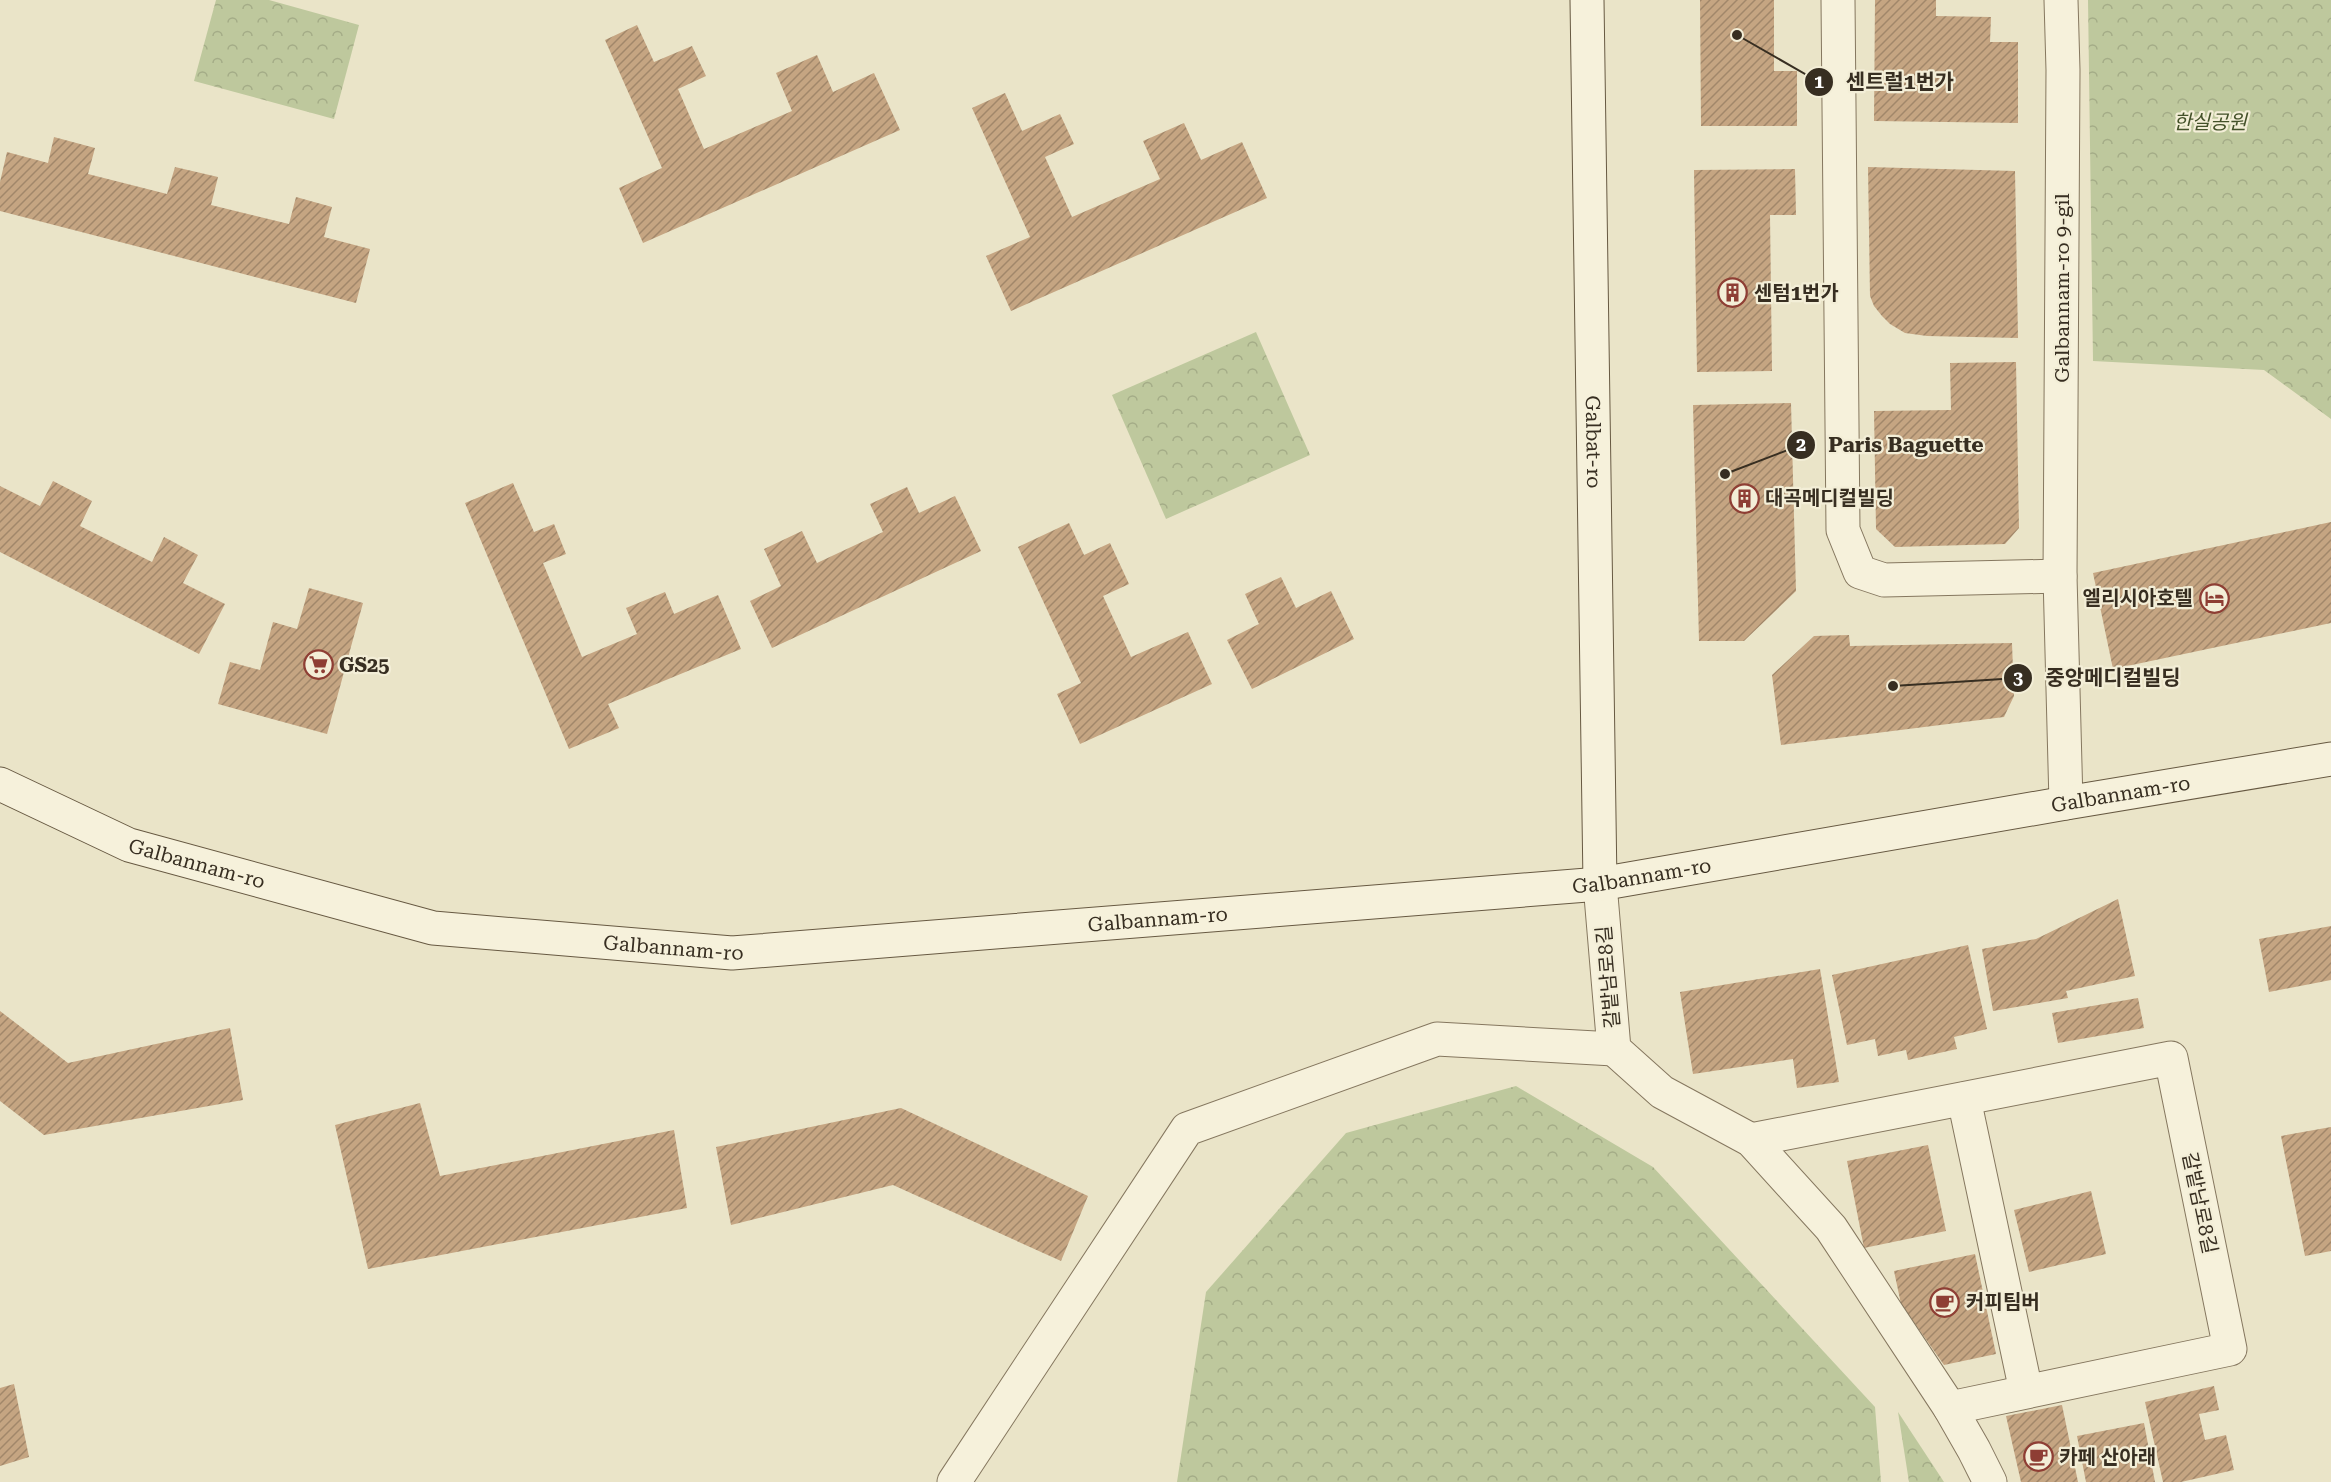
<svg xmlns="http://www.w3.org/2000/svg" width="2331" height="1482" font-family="'Roboto Serif','Noto Sans KR',serif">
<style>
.forest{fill:url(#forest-crowns)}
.building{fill:url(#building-hatch)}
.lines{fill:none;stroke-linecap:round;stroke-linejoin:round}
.minor-casing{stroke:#85775f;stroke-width:35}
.secondary-casing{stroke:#675942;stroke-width:35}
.minor{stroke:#f6f1db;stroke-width:33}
.secondary{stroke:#f6f1db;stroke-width:33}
.labels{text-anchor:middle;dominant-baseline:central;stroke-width:4.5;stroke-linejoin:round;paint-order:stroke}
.park-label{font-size:20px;font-style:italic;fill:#435129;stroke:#f3eed7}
.street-label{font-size:20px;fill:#372e21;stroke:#f3eed7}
.poi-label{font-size:20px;font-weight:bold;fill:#372e21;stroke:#f3eed7;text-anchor:start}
.leader{fill:none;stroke:#372e21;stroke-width:2}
.callout-dot{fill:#372e21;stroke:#f3eed7;stroke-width:2}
.mark-label{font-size:18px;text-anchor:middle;font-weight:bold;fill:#fff}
.callout-label{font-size:21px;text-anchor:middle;font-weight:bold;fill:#372e21;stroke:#f3eed7;stroke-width:4.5;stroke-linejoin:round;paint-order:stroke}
</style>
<defs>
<pattern id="forest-crowns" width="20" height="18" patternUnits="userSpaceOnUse" patternTransform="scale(1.5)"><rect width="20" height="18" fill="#bec89d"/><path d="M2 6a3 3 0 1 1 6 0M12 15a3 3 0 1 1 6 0" fill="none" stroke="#a4ac87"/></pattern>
<pattern id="building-hatch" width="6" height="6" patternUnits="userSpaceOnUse" patternTransform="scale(1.5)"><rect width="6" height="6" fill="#c5a582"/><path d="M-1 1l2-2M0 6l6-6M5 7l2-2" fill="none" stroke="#a1876a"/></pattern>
</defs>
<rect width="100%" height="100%" fill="#eae4c8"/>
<!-- forest -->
<g class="forest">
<path d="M216,0h53l90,25 -25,94 -140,-38z"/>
<path d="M2088,0h243v419l-67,-49 -171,-9z"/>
<path d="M1256,332l54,123 -144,64 -54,-124z"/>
<path d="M1516,1086l137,81 222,240 6,75h-704l29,-190 140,-159z"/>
<path d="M1898,1412l46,70h-35z"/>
</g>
<!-- building -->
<g class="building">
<path d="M1700,0h74v71h23v55h-96z"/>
<path d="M1875,0h61v16l55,1 -1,25h28v81l-144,-2z"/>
<path d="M637,25l17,37 38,-16 14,30 -28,13 26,60 88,-38 -16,-38 41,-18 16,37 41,-19 26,57 -257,113 -24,-55 43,-20 -57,-128z"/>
<path d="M1005,93l17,38 38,-17 14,30 -29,13 27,60 88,-38 -17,-38 41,-18 17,37 41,-18 25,56 -256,113 -25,-55 44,-19 -58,-129z"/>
<path d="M54,137l41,11 -7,26 79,20 8,-27 43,10 -7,28 78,19 7,-27 36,10 -8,30 46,12 -14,54 -356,-92v-29l7,-30 41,11z"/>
<path d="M1868,167l147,4 3,167 -91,-2 -22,-3 -15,-9 -8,-8 -8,-10 -4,-10z"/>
<path d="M1795,169l1,46h-26l2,156 -75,1 -3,-202z"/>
<path d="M2016,362l3,166 -14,16 -110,3 -19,-18 -2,-118 77,-1 -1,-47z"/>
<path d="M1791,403l5,188 -52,50h-45l-6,-236z"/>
<path d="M53,481l39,20 -12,25 72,36 12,-25 34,18 -15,28 42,21 -26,50 -199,-102v-66l40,20z"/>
<path d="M513,483l21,49 20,-8 12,30 -23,9 39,94 55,-23 -11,-26 39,-16 9,22 44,-19 23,54 -133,55 11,24 -50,21 -104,-246z"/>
<path d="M907,487l12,26 36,-17 26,55 -209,97 -22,-47 31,-15 -17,-37 38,-18 15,32 66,-31 -13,-28z"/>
<path d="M2331,522v101l-218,46 -20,-96z"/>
<path d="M1069,523l15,32 26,-12 19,41 -26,12 28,61 57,-25 24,52 -132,60 -23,-50 24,-11 -63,-136z"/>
<path d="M1281,577l15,31 35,-17 23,48 -102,50 -25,-49 32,-16 -14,-30z"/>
<path d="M309,588l54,15 -36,131 -109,-30 12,-42 30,8 13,-48 24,7z"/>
<path d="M1849,635l1,11 162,-3 2,53 -10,21 -223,28 -9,-70 42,-39z"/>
<path d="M2118,899l17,77 -69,15 2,7 -75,13 -11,-62 54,-10z"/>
<path d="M2331,926v54l-62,12 -10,-53z"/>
<path d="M1968,945l19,84 -33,8 3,12 -49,11 -2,-10 -28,6 -3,-17 -28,6 -15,-70z"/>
<path d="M1820,969l19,113 -42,6 -4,-29 -100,15 -13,-82z"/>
<path d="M2138,998l6,30 -86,15 -6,-30z"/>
<path d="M0,1011l68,52 162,-35 13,72 -199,35 -44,-34z"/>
<path d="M420,1103l20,73 234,-46 13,78 -319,61 -33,-144z"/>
<path d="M901,1108l187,88 -27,65 -168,-76 -162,40 -15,-78z"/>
<path d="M2331,1127v124l-26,5 -24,-120z"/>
<path d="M1928,1145l18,86 -82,17 -17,-87z"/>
<path d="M2091,1191l15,63 -77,18 -15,-62z"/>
<path d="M1975,1254l21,100 -52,11 -43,-61 -7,-33z"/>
<path d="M14,1384l15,73 -29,9v-78z"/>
<path d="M2214,1386l5,24 -20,4 6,26 21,-5 8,35 -53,12h-18l-18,-80z"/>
<path d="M2062,1405l16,77h-57l-15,-66z"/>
<path d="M2144,1423l11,59h-69l-9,-46z"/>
</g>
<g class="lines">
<defs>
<g id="minor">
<path d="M1838,0l5,530 17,42 24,8 176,-4"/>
<path d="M2061,0l2,70 -3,506 6,227"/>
<path d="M1600,884l14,165 48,43 89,48 80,88 119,180 24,42 16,32"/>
<path d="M1964,1099l62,292"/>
<path d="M1751,1140l420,-82 59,291 -280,59"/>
<path d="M954,1482l233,-353 250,-90 177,10"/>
</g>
<g id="secondary">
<path id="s1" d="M1587,0l13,884"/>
<path id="s2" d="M0,784l129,61 304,83 299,25 868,-69 466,-81 265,-44"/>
</g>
</defs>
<!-- minor casing -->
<use href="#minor" class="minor-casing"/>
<!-- secondary casing -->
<use href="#secondary" class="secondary-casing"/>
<!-- minor -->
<use href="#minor" class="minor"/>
<!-- secondary -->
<use href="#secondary" class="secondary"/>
</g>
<!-- icons -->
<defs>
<symbol id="building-ring" viewBox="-11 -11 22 22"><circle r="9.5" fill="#f3eed7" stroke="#8e3e34" stroke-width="1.5"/><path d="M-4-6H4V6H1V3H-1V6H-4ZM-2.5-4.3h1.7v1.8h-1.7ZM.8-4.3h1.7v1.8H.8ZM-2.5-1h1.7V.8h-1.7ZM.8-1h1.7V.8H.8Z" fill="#8e3e34"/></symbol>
<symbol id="hotel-ring" viewBox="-11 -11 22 22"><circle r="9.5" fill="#f3eed7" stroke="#8e3e34" stroke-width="1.5"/><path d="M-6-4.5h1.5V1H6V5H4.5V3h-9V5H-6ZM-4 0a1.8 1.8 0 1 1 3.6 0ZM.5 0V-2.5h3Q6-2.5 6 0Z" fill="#8e3e34"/></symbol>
<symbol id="supermarket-ring" viewBox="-11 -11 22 22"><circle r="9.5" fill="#f3eed7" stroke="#8e3e34" stroke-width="1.5"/><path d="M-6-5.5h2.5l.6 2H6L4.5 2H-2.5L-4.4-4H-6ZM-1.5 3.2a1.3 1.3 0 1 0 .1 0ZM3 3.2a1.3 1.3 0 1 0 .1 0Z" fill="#8e3e34"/></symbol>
<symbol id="cafe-ring" viewBox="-11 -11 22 22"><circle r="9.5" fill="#f3eed7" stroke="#8e3e34" stroke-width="1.5"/><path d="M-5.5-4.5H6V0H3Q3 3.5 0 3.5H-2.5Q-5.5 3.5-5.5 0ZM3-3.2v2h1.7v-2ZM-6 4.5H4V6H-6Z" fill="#8e3e34"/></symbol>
</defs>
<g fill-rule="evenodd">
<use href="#building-ring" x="1716" y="276" width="33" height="33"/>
<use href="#building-ring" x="1728" y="482" width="33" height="33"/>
<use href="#hotel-ring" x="2198" y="582" width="33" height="33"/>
<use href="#supermarket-ring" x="302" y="648" width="33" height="33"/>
<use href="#cafe-ring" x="1928" y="1286" width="33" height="33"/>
<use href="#cafe-ring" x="2022" y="1440" width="33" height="33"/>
</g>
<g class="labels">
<!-- park labels -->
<g class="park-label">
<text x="2210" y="122">한실공원</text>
</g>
<!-- street labels -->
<g class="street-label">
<text transform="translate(2062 288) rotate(-90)">Galbannam-ro 9-gil</text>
<text stroke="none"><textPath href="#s1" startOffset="442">Galbat-ro</textPath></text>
<text stroke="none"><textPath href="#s2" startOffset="2157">Galbannam-ro</textPath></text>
<text stroke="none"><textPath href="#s2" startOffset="213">Galbannam-ro</textPath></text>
<text stroke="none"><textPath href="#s2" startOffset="1671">Galbannam-ro</textPath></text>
<text stroke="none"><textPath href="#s2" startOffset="1185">Galbannam-ro</textPath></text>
<text stroke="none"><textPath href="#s2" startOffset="699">Galbannam-ro</textPath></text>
<text transform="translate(1608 977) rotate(-95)">갈밭남로8길</text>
<text transform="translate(2200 1203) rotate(78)">갈밭남로8길</text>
</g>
<!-- poi labels -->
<g class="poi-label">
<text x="1754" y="293">센텀1번가</text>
<text x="1765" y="498">대곡메디컬빌딩</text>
<text x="2193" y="598" text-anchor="end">엘리시아호텔</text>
<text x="339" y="665">GS25</text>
<text x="1966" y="1302">커피팀버</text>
<text x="2059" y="1457">카페 산아래</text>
</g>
</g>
<!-- callouts -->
<path class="leader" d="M1737 35L1819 82M1725 474L1801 445M1893 686L2018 678"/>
<g class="callout-dot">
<circle cx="1737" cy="35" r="6"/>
<circle cx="1725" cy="474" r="6"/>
<circle cx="1893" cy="686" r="6"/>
<circle cx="1819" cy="82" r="15"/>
<circle cx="1801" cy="445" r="15"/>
<circle cx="2018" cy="678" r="15"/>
</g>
<g class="mark-label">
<text x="1819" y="88">1</text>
<text x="1801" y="451">2</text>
<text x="2018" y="684">3</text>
</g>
<g class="callout-label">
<text x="1900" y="89">센트럴1번가</text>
<text x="1906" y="452">Paris Baguette</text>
<text x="2113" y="685">중앙메디컬빌딩</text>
</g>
</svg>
